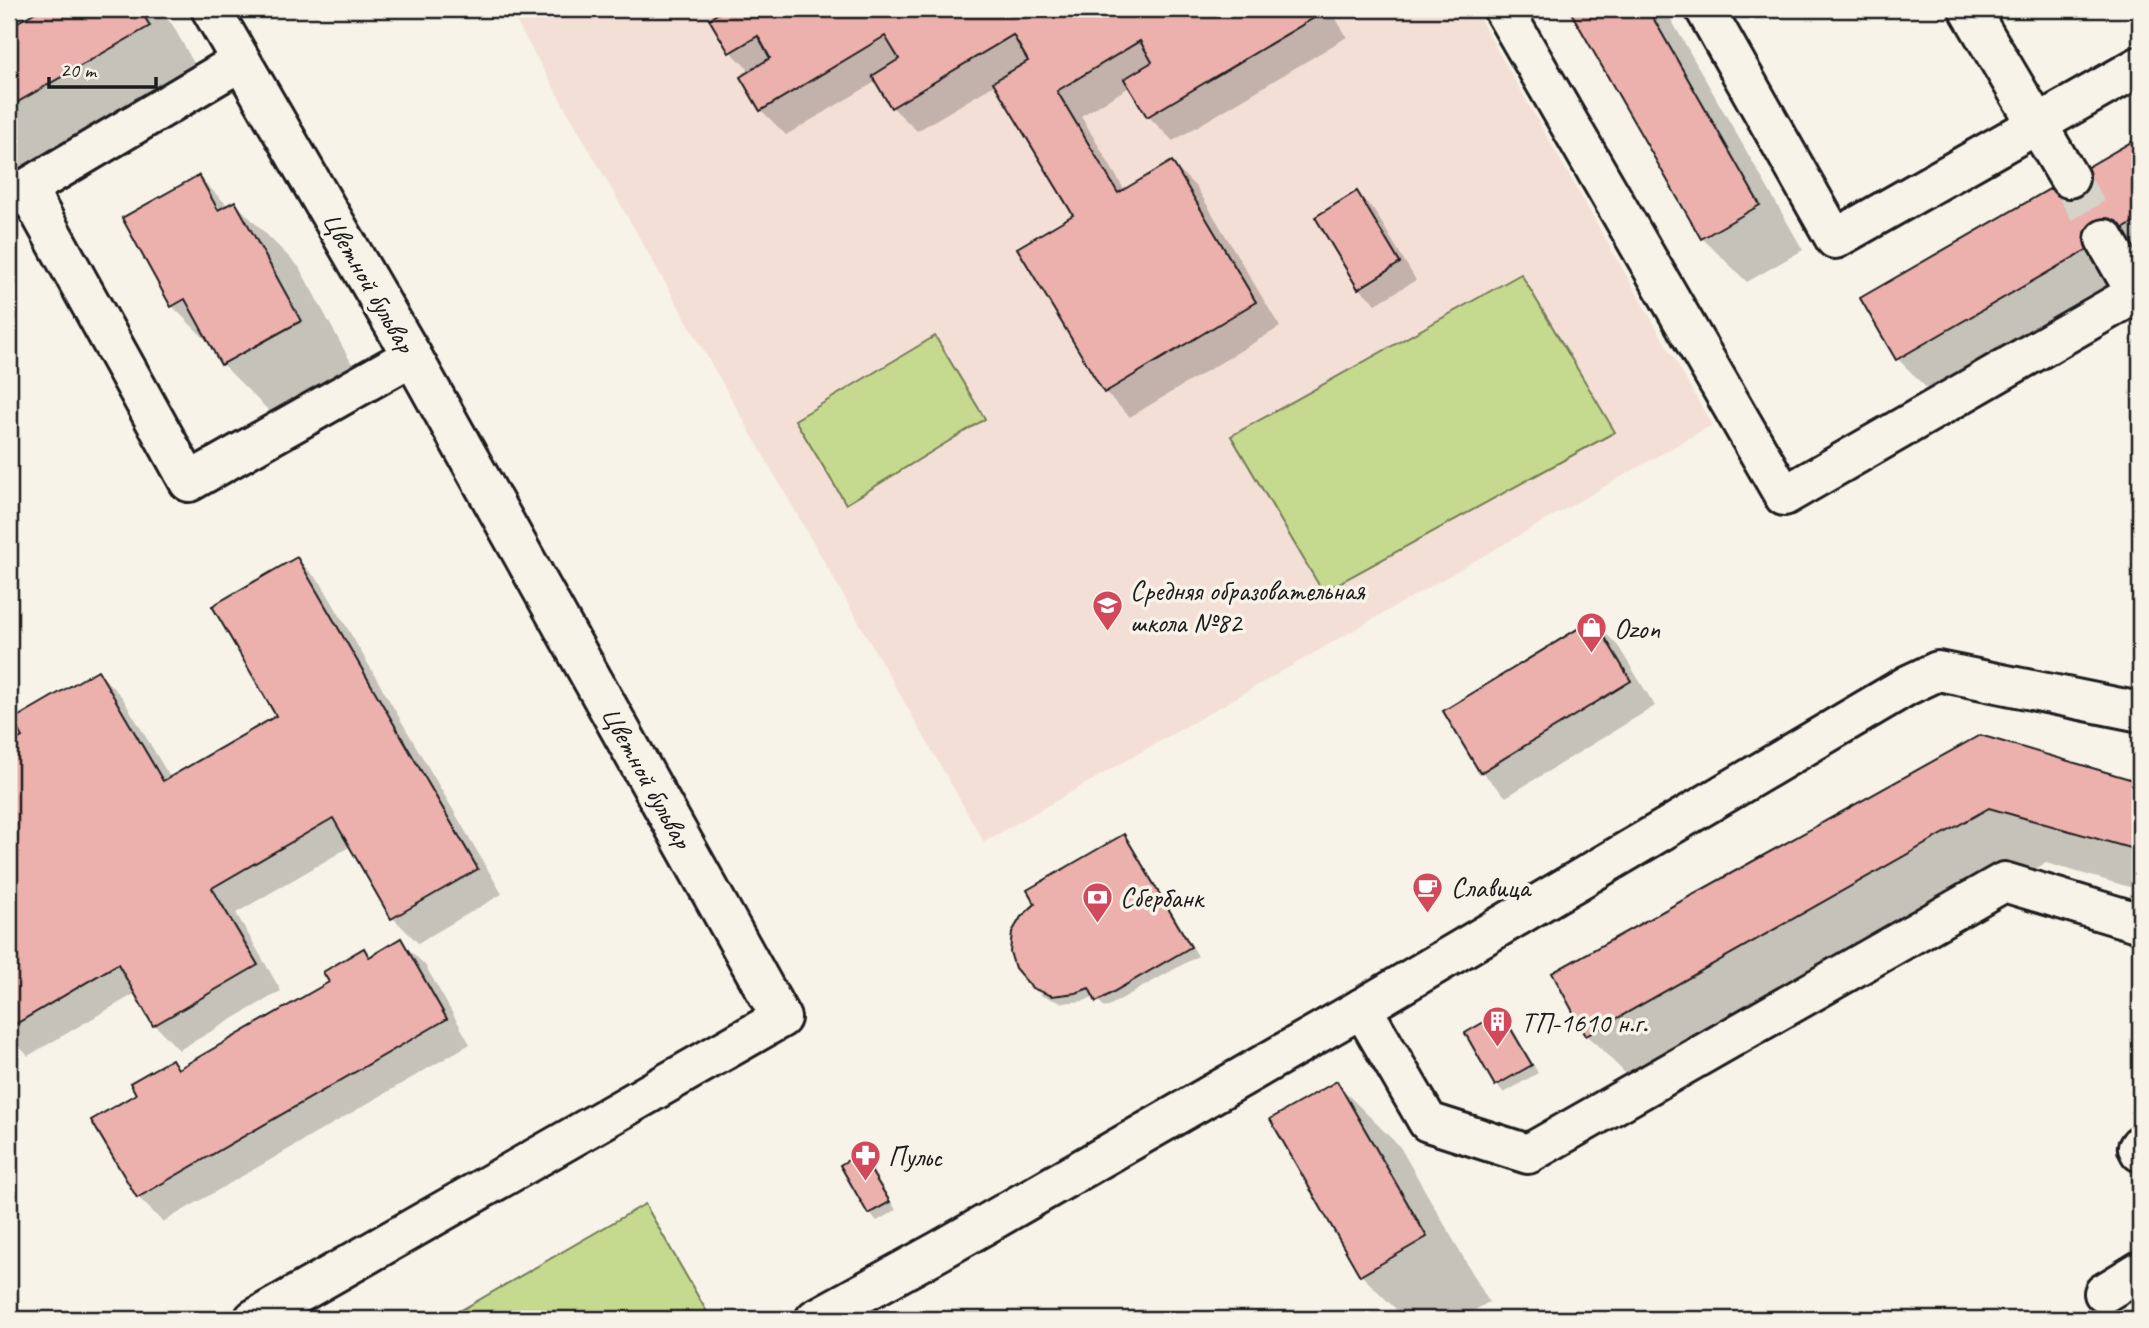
<svg xmlns="http://www.w3.org/2000/svg" width="2149" height="1328" font-family="Caveat,sans-serif">
<style>
.built{fill:#f4dfd6}
.green{fill:#c6da8f;stroke:#717b56;stroke-width:2}
.shadow{fill:#0003}
.building{fill:#ecb0ad;stroke:#1c1c1c;stroke-width:2}
.lines{fill:none;stroke-linecap:round;stroke-linejoin:round}
.minor-tunnel{stroke:#d6d3c9;stroke-width:38;stroke-dasharray:38 19;stroke-linecap:butt}
.minor-casing{stroke:#1c1c1c;stroke-width:44}
.minor{stroke:#f7f3e8;stroke-width:38}
.labels{text-anchor:middle;dominant-baseline:central;stroke-width:7;stroke-linejoin:round;paint-order:stroke}
.street-label{font-size:28px;fill:#1c1c1c;stroke:#f7f3e8}
.poi-label{font-size:28px;fill:#1c1c1c;stroke:#f7f3e8;text-anchor:start}
</style>
<rect width="100%" height="100%" fill="#f7f3e8"/>
<filter id="ink" filterUnits="userSpaceOnUse"><feTurbulence type="fractalNoise" baseFrequency=".0143" numOctaves="2"/><feDisplacementMap in="SourceGraphic" scale="14" xChannelSelector="R" yChannelSelector="G"/><feConvolveMatrix kernelMatrix="1 2 1 2 8 2 1 2 1" color-interpolation-filters="sRGB"/></filter>
<g filter="url(#ink)">
<!-- built -->
<path class="built" d="M509,9h965l238,416 -728,417z"/>
<!-- green -->
<g class="green">
<path d="M1521,274l94,158 -292,160 -92,-156z"/>
<path d="M935,336l50,83 -139,85 -51,-84z"/>
<path d="M645,1204l66,115h-265z"/>
</g>
<!-- shadow -->
<g class="shadow">
<path d="M44,9h112l16,15 33,59 -196,112v-166z"/>
<path d="M729,9h601l17,28 -174,104 -25,-25 -17,-30 -50,30 44,75 47,-28 25,25 83,139 -150,90 -25,-25 -30,-176 -79,-132 -79,47 -25,-24 -15,-26 -91,54 -25,-25 -10,-38 -20,-20 -20,-33z"/>
<path d="M1571,9h94l138,241 -56,32 -45,-44z"/>
<path d="M2140,139v168l-187,108 -56,-57 -34,-59z"/>
<path d="M199,177l29,29 7,-3 64,64 65,119 -78,42 -64,-64 -9,-17 -41,-41z"/>
<path d="M1357,193l17,17 42,70 -40,24 -17,-16z"/>
<path d="M297,559l24,24 181,311 -84,49 -25,-25 -42,-72 -115,67 45,78 -102,59 -24,-25 -19,-32 -108,63 -19,-20v-290l15,-9 74,-65 24,25 49,82 107,-62z"/>
<path d="M1594,621l24,25 37,60 -149,91 -24,-25 -37,-60z"/>
<path d="M1980,737l160,47v106l-94,-27 -403,228 -56,-56z"/>
<path d="M1124,836l7,8 67,112 -93,52 -10,-12 -11,5 -22,2 -20,-7 -9,-9z"/>
<path d="M400,941l25,24 45,79 -307,178 -25,-25 1,-103 33,-33 9,9 150,-88 33,-32 7,8z"/>
<path d="M1501,1014l8,8 29,51 -34,20 -7,-8 -30,-52z"/>
<path d="M1336,1083l64,64 89,155 -30,17h-53l-45,-44z"/>
<path d="M860,1155l8,8 28,47 -19,11 -7,-8z"/>
</g>
<!-- building -->
<g class="building">
<path d="M41,9h99l10,17 -141,81v-80z"/>
<path d="M725,9h597l2,3 -177,105 -23,-38 28,-17 -12,-21 -83,50 61,102 54,-32 84,141 -152,91 -87,-145 56,-33 -80,-133 35,-21 -15,-26 -122,73 -19,-32 27,-17 -14,-23 -125,75 -20,-34 30,-19 -12,-22 -29,17 -20,-34z"/>
<path d="M1569,9h79l112,196 -59,34z"/>
<path d="M2140,137v82l-244,141 -36,-62z"/>
<path d="M199,175l19,35 17,-9 66,120 -80,44 -36,-66 -14,8 -49,-89z"/>
<path d="M1357,191l43,72 -42,26 -43,-72z"/>
<path d="M297,557l181,312 -87,50 -58,-101 -121,70 46,77 -105,61 -35,-62 -109,64v-284l13,-7 -10,-17 86,-50 65,111 113,-65 -64,-110z"/>
<path d="M1594,619l37,62 -151,92 -37,-62z"/>
<path d="M1980,735l160,47v69l-151,-43 -403,228 -34,-63z"/>
<path d="M1124,834l67,113 -95,55 -7,-14 -13,5 -24,3 -20,-8 -17,-20 -5,-16 2,-20 9,-15 14,-13 -8,-14z"/>
<path d="M401,938l46,81 -310,179 -46,-78 45,-26 -6,-11 42,-24 6,10 151,-87 -6,-10 41,-24 5,9z"/>
<path d="M1501,1012l31,53 -37,21 -30,-53z"/>
<path d="M1337,1081l90,156 -67,39 -90,-157z"/>
<path d="M860,1153l30,49 -22,12 -28,-49z"/>
</g>
<g class="lines">
<!-- minor-tunnel -->
<path class="minor-tunnel" d="M2069,178l36,61"/>
<defs>
<g id="minor">
<path d="M211,9l201,347 369,662 -527,301"/>
<path d="M1503,9l281,487 356,-205"/>
<path d="M1705,9l130,230 305,-173"/>
<path d="M1969,9l100,169"/>
<path d="M27,189l162,293 223,-126"/>
<path d="M9,199l232,-138"/>
<path d="M2105,239l31,54"/>
<path d="M1362,1008l66,114 100,32 476,-272 136,41"/>
<path d="M2140,1145l-2,3 2,4"/>
<path d="M2104,1293l36,-22"/>
<path d="M815,1319l124,-68 423,-243 546,-323 30,-14 202,41"/>
</g>
</defs>
<!-- minor casing -->
<use href="#minor" class="minor-casing"/>
<!-- minor -->
<use href="#minor" class="minor"/>
</g>
</g>
<!-- icons -->
<defs>
<symbol id="school-pin" viewBox="-11 -11 22 30"><path d="M0 17L-7.5 6A9.5 9.5 0 1 1 7.5 6Z" fill="#d1495b" stroke="#f7f3e8"/><path d="M0-5L7-2L0 1L-7-2ZM-4 1L0 2.5L4 1V4Q0 6-4 4Z" fill="#fff"/></symbol>
<symbol id="shop-pin" viewBox="-11 -11 22 30"><path d="M0 17L-7.5 6A9.5 9.5 0 1 1 7.5 6Z" fill="#d1495b" stroke="#f7f3e8"/><path d="M-5-2.5h2.3a2.7 3.5 0 0 1 5.4 0H5L5.5 6h-11ZM-1.5-2.5h3a1.5 2.3 0 0 0-3 0Z" fill="#fff"/></symbol>
<symbol id="cafe-pin" viewBox="-11 -11 22 30"><path d="M0 17L-7.5 6A9.5 9.5 0 1 1 7.5 6Z" fill="#d1495b" stroke="#f7f3e8"/><path d="M-5.5-4.5H6V0H3Q3 3.5 0 3.5H-2.5Q-5.5 3.5-5.5 0ZM3-3.2v2h1.7v-2ZM-6 4.5H4V6H-6Z" fill="#fff"/></symbol>
<symbol id="bank-pin" viewBox="-11 -11 22 30"><path d="M0 17L-7.5 6A9.5 9.5 0 1 1 7.5 6Z" fill="#d1495b" stroke="#f7f3e8"/><path d="M-6-4H6V4H-6ZM0-2.3a2.3 2.3 0 1 0 0 4.6a2.3 2.3 0 1 0 0-4.6Z" fill="#fff"/></symbol>
<symbol id="building-pin" viewBox="-11 -11 22 30"><path d="M0 17L-7.5 6A9.5 9.5 0 1 1 7.5 6Z" fill="#d1495b" stroke="#f7f3e8"/><path d="M-4-6H4V6H1V3H-1V6H-4ZM-2.5-4.3h1.7v1.8h-1.7ZM.8-4.3h1.7v1.8H.8ZM-2.5-1h1.7V.8h-1.7ZM.8-1h1.7V.8H.8Z" fill="#fff"/></symbol>
<symbol id="pharmacy-pin" viewBox="-11 -11 22 30"><path d="M0 17L-7.5 6A9.5 9.5 0 1 1 7.5 6Z" fill="#d1495b" stroke="#f7f3e8"/><path d="M-2-6h4v4h4v4h-4v4h-4v-4h-4v-4h4Z" fill="#fff"/></symbol>
</defs>
<g fill-rule="evenodd">
<use href="#school-pin" x="1090" y="588" width="35" height="47"/>
<use href="#shop-pin" x="1574" y="610" width="35" height="47"/>
<use href="#cafe-pin" x="1410" y="870" width="35" height="47"/>
<use href="#bank-pin" x="1080" y="880" width="35" height="47"/>
<use href="#building-pin" x="1480" y="1004" width="35" height="47"/>
<use href="#pharmacy-pin" x="848" y="1138" width="35" height="47"/>
</g>
<g class="labels">
<!-- street labels -->
<g class="street-label">
<text transform="translate(369 282) rotate(60)">Цветной бульвар</text>
<text transform="translate(647 777) rotate(61)">Цветной бульвар</text>
</g>
<!-- poi labels -->
<g class="poi-label">
<text x="1130" y="590">Средняя образовательная<tspan x="1130" dy="32">школа №82</tspan></text>
<text x="1614" y="628">Ozon</text>
<text x="1451" y="887">Славица</text>
<text x="1120" y="897">Сбербанк</text>
<text x="1521" y="1022">ТП-1610 н.г.</text>
<text x="888" y="1156">Пульс</text>
</g>
</g>
<!-- margin -->
<rect width="2149" height="1328" fill="none" stroke="#f7f3e8" stroke-width="35"/>
<rect x="18" y="18" width="2114" height="1293" fill="none" stroke="#1c1c1c" stroke-width="2.5" filter="url(#ink)"/>
<!-- scale -->
<path d="M49 77v10h107v-10" fill="none" stroke="#1c1c1c" stroke-width="3.5"/>
<text x="60" y="77" font-size="21" fill="#1c1c1c" stroke="#f7f3e8" stroke-width="5" paint-order="stroke">20 m</text>
</svg>
